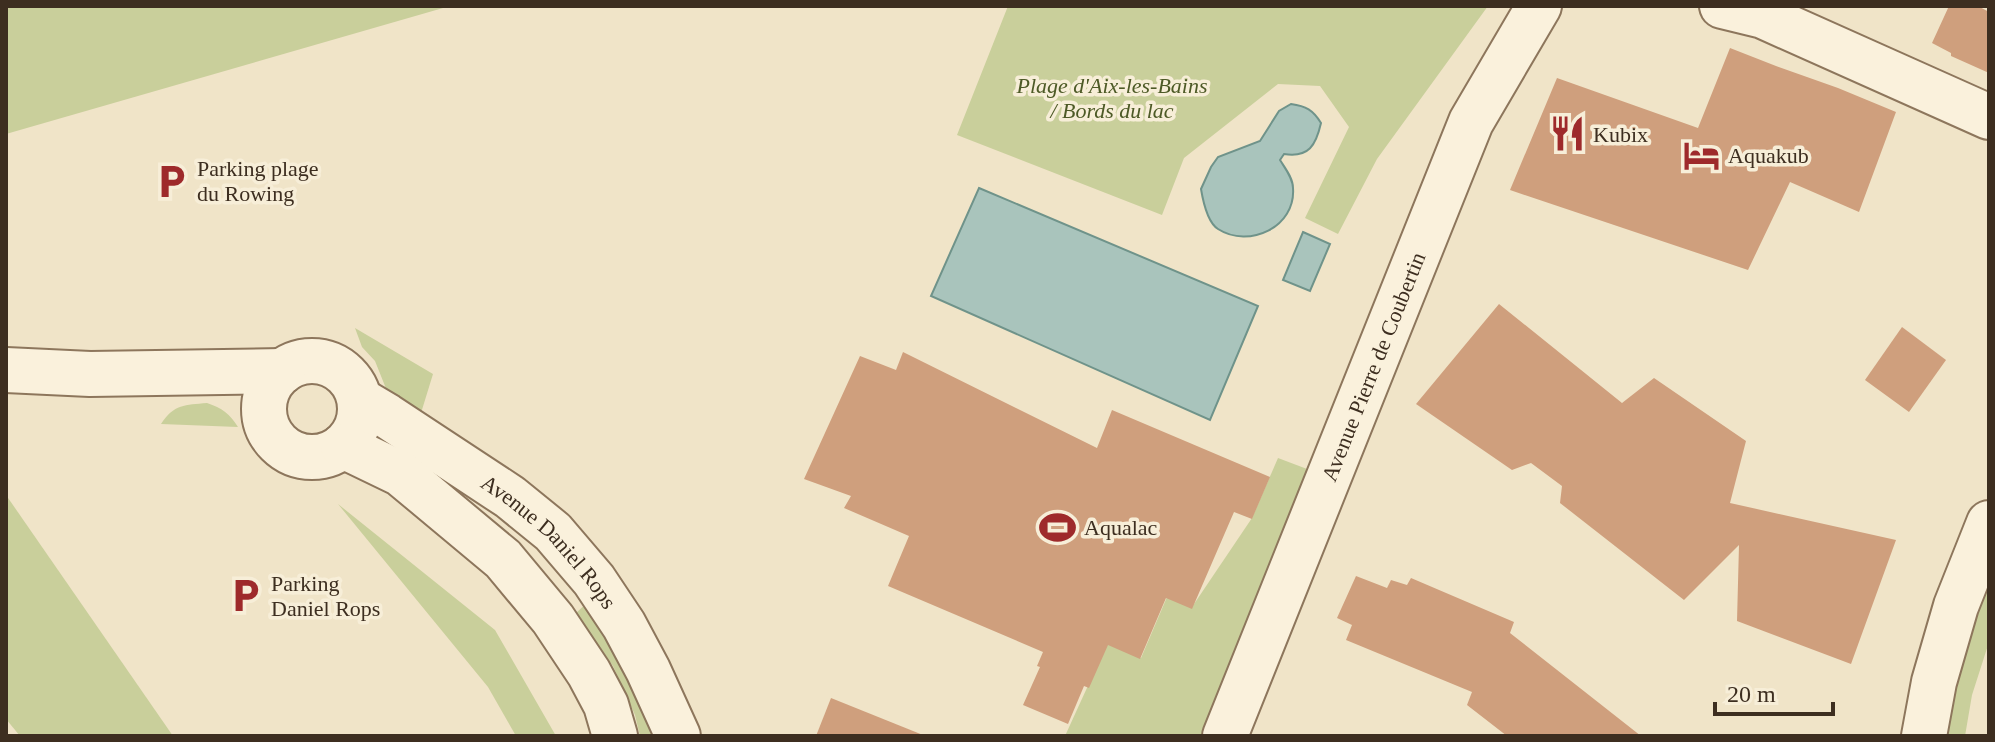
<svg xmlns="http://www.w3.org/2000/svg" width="1995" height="742" font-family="Georgia,serif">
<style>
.green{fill:#c9cf9b}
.water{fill:#a9c4bc;stroke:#6f938a;stroke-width:2}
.building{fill:#cf9f7d}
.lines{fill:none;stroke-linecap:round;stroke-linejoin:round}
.minor-casing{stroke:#8d765c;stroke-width:48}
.minor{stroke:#faf1dc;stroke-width:44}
.labels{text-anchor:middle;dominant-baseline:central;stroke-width:7;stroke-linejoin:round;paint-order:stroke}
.park-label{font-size:22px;font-style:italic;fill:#4d5a26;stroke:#f7eed8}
.poi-label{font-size:22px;fill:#3d2e20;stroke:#f7eed8;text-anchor:start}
.street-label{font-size:22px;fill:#3d2e20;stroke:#f7eed8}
</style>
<rect width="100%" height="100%" fill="#f0e4c8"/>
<!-- green -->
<g class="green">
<path d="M6,6h444l-444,128z"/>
<path d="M1008,6h480l-111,153 -39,75 -33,-16 44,-91 -29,-41 -42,-2 -94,74 -22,57 -205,-80z"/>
<path d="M355,328l78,46 -12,39 -34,-22 -12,-30 -13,-14z"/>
<path d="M207,403c15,5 23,11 31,24l-77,-3c13,-20 24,-19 46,-21z"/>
<path d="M1278,458l37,14 -103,264h-147l42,-92 34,14 26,-61 25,10 60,-89z"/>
<path d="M6,495l167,241h-153l-14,-17z"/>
<path d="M338,504l157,126 61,106h-40l-28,-49z"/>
<path d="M1989,572v70l-17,53 -7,41h-20l7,-42z"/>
<path d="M589,601l78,135h-27l-5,-21 -22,-49 -37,-53z"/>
</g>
<!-- water -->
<g class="water">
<path d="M1291,104c15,2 22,6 30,19 -5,22 -12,35 -37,31l-4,6c5,8 13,18 13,28 3,39 -44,61 -75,41 -11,-7 -15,-28 -17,-40l10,-22 7,-10 42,-16 19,-30z"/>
<path d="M979,188l279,118 -48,114 -279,-124z"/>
<path d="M1303,232l27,12 -20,47 -27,-11z"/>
</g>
<!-- building -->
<g class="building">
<path d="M1949,6h29l11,6v61l-38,-17v-3l-19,-10z"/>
<path d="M1730,48l46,18 62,22 58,24 -37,100 -69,-30 -42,88 -238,-80 47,-112 141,50z"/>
<path d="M1499,304l123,99 32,-25 92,63 -16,62 166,37 -45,124 -114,-43 2,-76 -55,55 -124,-97 2,-17 -31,-23 -19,7 -96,-66z"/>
<path d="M1902,327l44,33 -37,52 -44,-32z"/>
<path d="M903,352l194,96 15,-38 158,67 -18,42 -18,-7 -42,97 -26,-11 -26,61 -32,-14 -19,43 -5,-2 -16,38 -45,-19 17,-38 -3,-1 6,-14 -155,-66 21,-50 -65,-28 7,-12 -47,-17 56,-123 36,14z"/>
<path d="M1356,576l31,12 4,-8 16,5 4,-7 103,44 -4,11 131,103h-134l-40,-31 5,-13 -126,-52 6,-15 -15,-7z"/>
<path d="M831,698l92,37v1h-107z"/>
</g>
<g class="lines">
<defs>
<g id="minor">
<path d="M1722,6l41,10 226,101"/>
<circle cx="312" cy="409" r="48"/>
<path d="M6,370l84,4 193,-3"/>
<path id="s1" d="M360,400l27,16 123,81 43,35 41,48 30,45 24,45 30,66"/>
<path d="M343,446l58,28 102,85 50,60 36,54 17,32 9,31"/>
<path id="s2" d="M1225,736l246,-614 68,-116"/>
<path d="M1924,736l10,-54 22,-76 33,-83"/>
</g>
</defs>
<!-- minor casing -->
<use href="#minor" class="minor-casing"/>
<!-- minor -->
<use href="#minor" class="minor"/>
</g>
<!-- icons -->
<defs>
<symbol id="restaurant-bare" viewBox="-9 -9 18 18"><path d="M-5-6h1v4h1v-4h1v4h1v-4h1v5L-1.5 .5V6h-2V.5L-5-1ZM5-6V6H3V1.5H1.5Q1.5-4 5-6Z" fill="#9e2a2b" stroke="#f7eed8" stroke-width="2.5" paint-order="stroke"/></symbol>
<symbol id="hotel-bare" viewBox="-9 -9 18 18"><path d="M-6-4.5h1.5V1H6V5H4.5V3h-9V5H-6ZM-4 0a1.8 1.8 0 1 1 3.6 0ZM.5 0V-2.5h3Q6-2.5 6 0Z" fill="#9e2a2b" stroke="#f7eed8" stroke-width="2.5" paint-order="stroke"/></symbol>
<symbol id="parking-bare" viewBox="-9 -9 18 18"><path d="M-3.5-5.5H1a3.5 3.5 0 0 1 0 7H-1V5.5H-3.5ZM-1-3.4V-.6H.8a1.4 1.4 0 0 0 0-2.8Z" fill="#9e2a2b" stroke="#f7eed8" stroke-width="2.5" paint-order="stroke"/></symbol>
<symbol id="stadium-bare" viewBox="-9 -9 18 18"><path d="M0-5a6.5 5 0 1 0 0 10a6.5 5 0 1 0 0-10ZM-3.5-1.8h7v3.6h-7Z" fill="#9e2a2b" stroke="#f7eed8" stroke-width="2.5" paint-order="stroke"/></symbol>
</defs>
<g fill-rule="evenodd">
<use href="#restaurant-bare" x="1542" y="108" width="51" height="51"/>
<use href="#hotel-bare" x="1676" y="130" width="51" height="51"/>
<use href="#parking-bare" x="146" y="156" width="51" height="51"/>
<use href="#stadium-bare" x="1032" y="502" width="51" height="51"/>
<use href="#parking-bare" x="220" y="570" width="51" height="51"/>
</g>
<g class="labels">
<!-- park labels -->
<g class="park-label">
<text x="1112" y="85">Plage d'Aix-les-Bains<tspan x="1112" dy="25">/ Bords du lac</tspan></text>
</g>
<!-- poi labels -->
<g class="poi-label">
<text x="1593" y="134">Kubix</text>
<text x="1728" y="155">Aquakub</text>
<text x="197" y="168">Parking plage<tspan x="197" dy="25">du Rowing</tspan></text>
<text x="1084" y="527">Aqualac</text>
<text x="271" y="583">Parking<tspan x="271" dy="25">Daniel Rops</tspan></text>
</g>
<!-- street labels -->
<g class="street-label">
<text stroke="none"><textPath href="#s2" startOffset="398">Avenue Pierre de Coubertin</textPath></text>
<text stroke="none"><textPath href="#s1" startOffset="238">Avenue Daniel Rops</textPath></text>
</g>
</g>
<!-- border -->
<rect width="1995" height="742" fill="none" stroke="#3d2e20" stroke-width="16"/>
<!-- scale -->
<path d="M1715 702v12h118v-12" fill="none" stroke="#3d2e20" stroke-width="4"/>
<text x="1727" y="702" font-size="24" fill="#3d2e20" stroke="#f7eed8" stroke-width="6" paint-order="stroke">20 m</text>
</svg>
